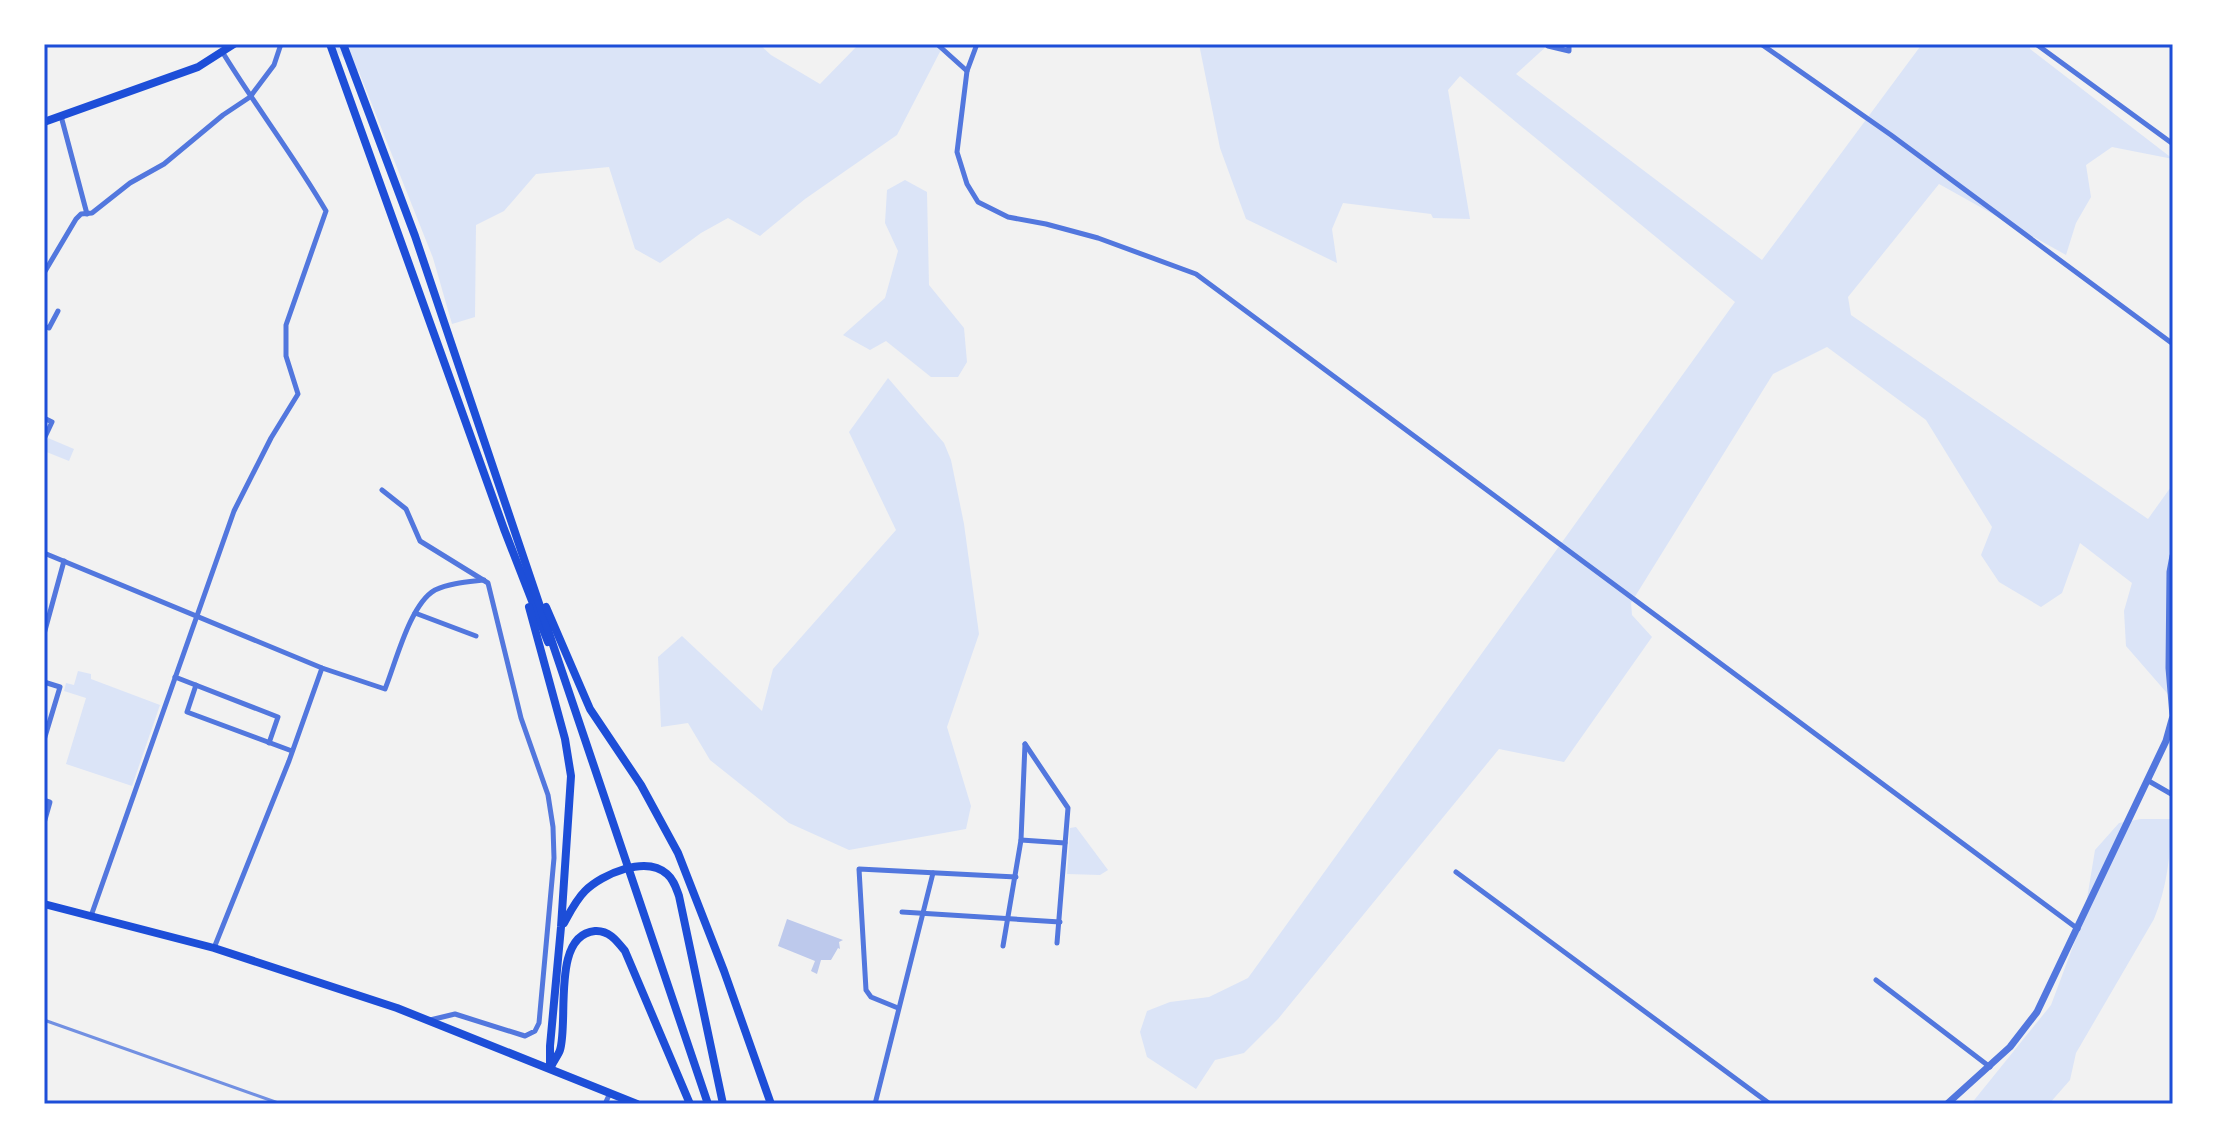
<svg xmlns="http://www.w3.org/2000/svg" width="2217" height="1148" font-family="Overpass,sans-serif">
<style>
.green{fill:#dbe4f7}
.building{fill:#bdc9ec}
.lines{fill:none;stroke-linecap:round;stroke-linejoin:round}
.minor{stroke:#5277de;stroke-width:5}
.tertiary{stroke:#5277de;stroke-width:7}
.secondary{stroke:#1d4ed8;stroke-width:8}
.primary{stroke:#1d4ed8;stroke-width:8}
.rail{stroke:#7290e2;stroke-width:3}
.neatline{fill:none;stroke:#1d4ed8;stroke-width:3}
</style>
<rect width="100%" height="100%" fill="#f2f2f2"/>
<!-- green -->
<g class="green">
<path d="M328,44h431l12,11 49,29 39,-40h85l-47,91 -92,64 -45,37 -32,-18 -27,15 -41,30 -25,-14 -26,-82 -73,7 -32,37 -28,14 -1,92 -23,7 -19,-66 -74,-186z"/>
<path d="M1199,44h98l4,3 10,-3h238l-33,30 246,186 160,-216h108v5l143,110 -61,-12 -26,18 5,32 -15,26 -10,32 -127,-71 -91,113 3,18 297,204 25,-35v216l-47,-54 -2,-35 8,-28 -52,-40 -18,50 -21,14 -42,-25 -18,-27 11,-28 -66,-107 -99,-73 -54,27 -142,229 1,12 20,22 -88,125 -65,-13 -221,270 -34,34 -29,7 -19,29 -49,-32 -7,-25 7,-21 23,-9 39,-5 39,-19 487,-676 -275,-226 -12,14 22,129 -37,-1 -2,-4 -88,-11 -11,26 5,34 -91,-44 -26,-71z"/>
<path d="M905,180l22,12 2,93 35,43 3,34 -9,15h-27l-45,-36 -16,9 -27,-15 42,-37 13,-47 -13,-28 2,-33z"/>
<path d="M888,378l56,65 7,17 13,64 15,110 -32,93 24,79 -5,23 -117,21 -60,-27 -79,-63 -22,-37 -27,4 -3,-70 24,-21 80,75 11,-42 123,-139 -47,-98z"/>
<path d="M48,438l26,11 -5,12 -25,-10z"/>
<path d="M78,671l13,3v5l69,26 -28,81 -66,-22 20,-66 -22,-7 2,-8 8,2z"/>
<path d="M2141,819h30c0,34 -4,69 -17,100l-78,134 -6,27 -21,24h-78l80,-99 33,-88 11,-67 24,-27z"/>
<path d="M1076,827l32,43 -8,5 -33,-1 3,-46z"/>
</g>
<!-- building -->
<path class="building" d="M787,919l56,21 -4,2 1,7 -2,-1 -7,12h-10l-4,14 -6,-3 4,-10 -37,-15z"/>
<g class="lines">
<!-- minor -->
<g class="minor">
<path d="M937,44l30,27"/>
<path d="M977,44l-10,27 -10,81 10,32 11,18 30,15 38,7 52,14 98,36 882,655"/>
<path d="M1761,44l130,91 282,209"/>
<path d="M2036,44l137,100"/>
<path d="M1548,46l21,5v-7"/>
<path d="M61,116l26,98"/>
<path d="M44,273l32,-54 5,-5 11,-1 38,-30 34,-19 59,-49 27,-18 24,-32 7,-21"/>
<path d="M44,326l5,2 9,-17"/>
<path d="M44,418l8,4 -8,17"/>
<path d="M382,490l24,19 14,32 68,42 33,135 27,77 5,32 1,31 -15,165 -4,8 -10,5 -70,-22 -25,6"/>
<path d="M44,553l278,115 63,21c11,-27 25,-85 50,-99 15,-7 32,-8 49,-10"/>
<path d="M415,613l61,23"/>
<path d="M44,634l20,-73"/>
<path d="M175,677l103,40 -9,26"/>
<path d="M44,682l16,5 -16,53"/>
<path d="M196,685l-9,27 105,39"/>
<path d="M1025,744l43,64 -11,135"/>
<path d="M2147,780l26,15"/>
<path d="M44,800l6,2 -6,21"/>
<path d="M1021,840l44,3"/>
<path d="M1456,872l314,232"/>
<path d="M902,912l158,10"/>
<path d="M91,916l143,-405 37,-73 27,-44 -12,-38v-31l40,-114c-32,-55 -70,-104 -103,-158"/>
<path d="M1003,946l18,-106 4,-96"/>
<path d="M214,948l75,-187 33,-93"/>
<path d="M1876,980l114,87"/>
<path d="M898,1008l-27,-11 -5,-7 -7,-121 157,8"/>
<path d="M605,1104l5,-11"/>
<path d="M875,1104l58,-231"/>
</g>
<!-- tertiary -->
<path class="tertiary" d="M1947,1104l63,-57 27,-35 129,-271 7,-25 -4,-48 1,-96 3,-16"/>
<!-- secondary -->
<path class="secondary" d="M44,122l154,-55 36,-23"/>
<!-- primary -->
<g class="primary">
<path d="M330,44l174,485 44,113"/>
<path d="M343,44l72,192 293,868"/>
<path d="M529,607l36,132 6,37 -10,151 -11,119v21"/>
<path d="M546,607l44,102 51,76 37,68 46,118 47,133"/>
<path d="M44,904l170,44 183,60 240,96"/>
<path d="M564,923c6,-11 12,-23 21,-32 17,-17 61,-36 82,-17 7,6 9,14 12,22l44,208"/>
<path d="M551,1067c2,-6 7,-11 9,-17 9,-29 -9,-115 35,-119 14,-1 22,10 30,20l65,153"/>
</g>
<!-- rail -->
<path class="rail" d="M44,1020l237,84"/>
</g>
<!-- border -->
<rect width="2217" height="1148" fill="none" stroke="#ffffff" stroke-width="92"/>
<rect x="46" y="46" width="2125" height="1056" class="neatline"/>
</svg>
